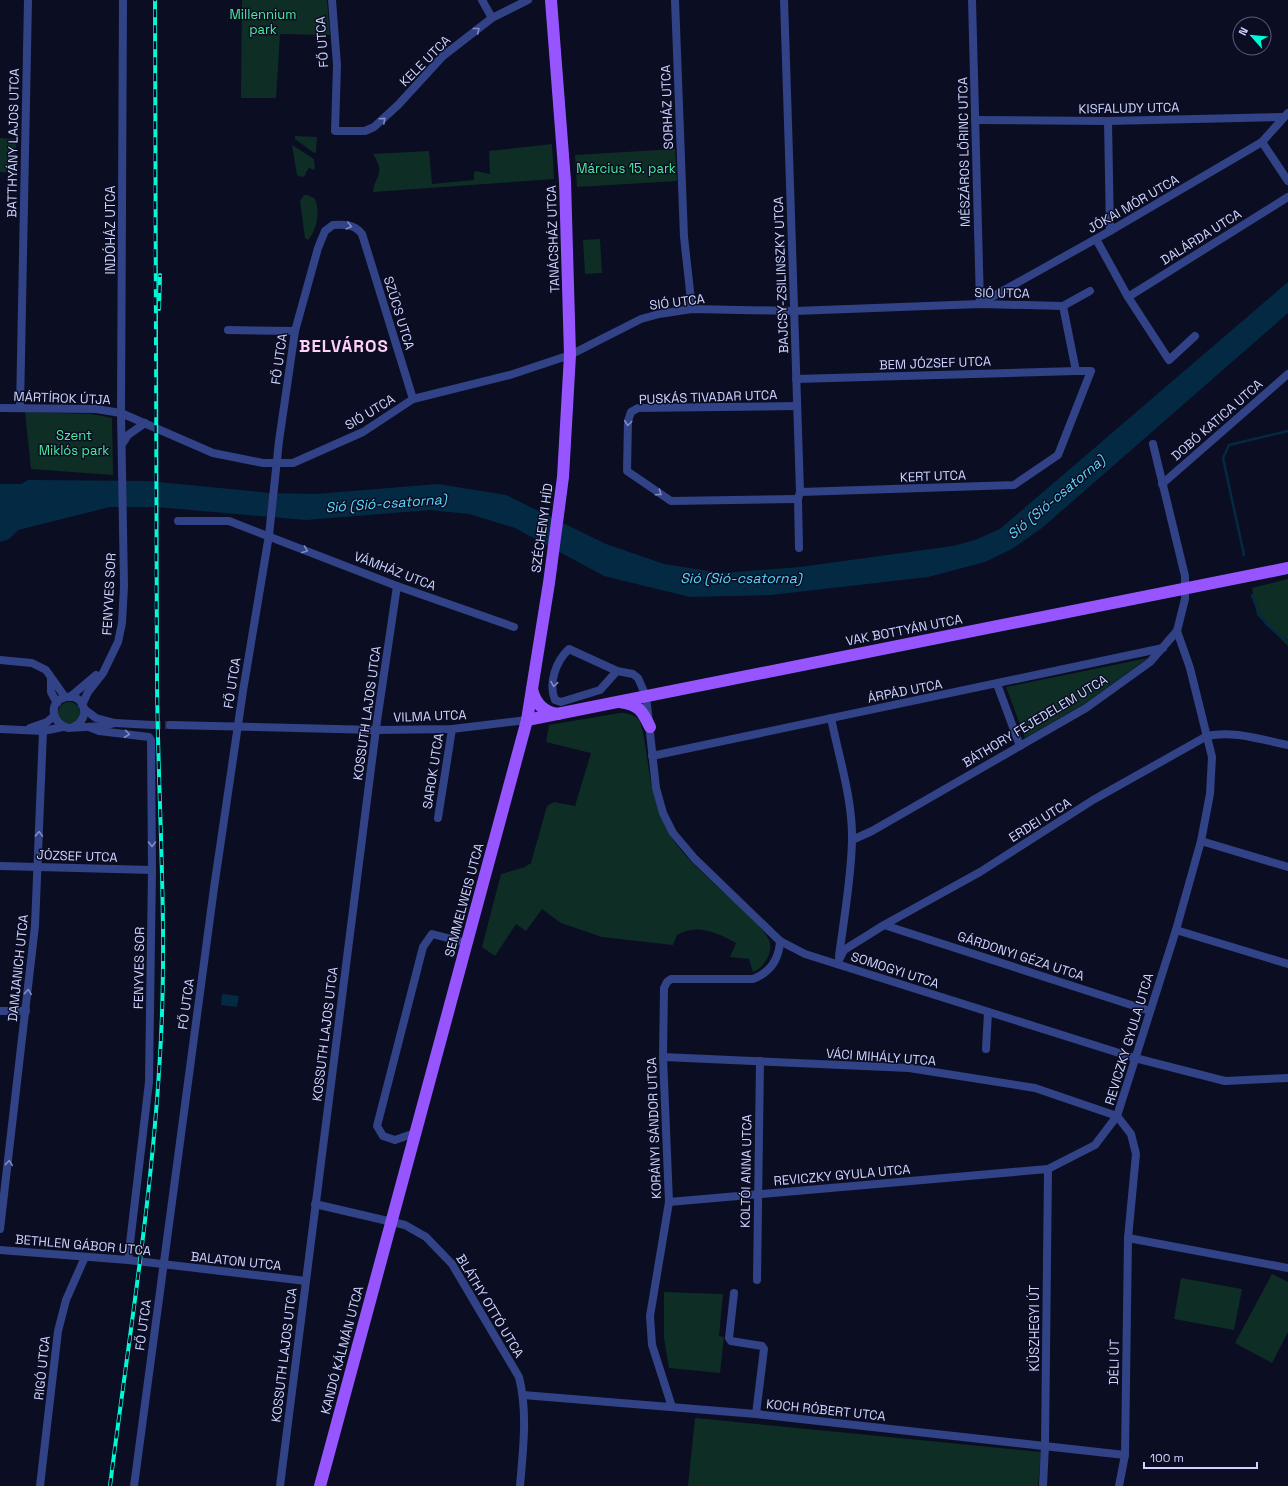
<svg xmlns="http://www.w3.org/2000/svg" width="1288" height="1486" font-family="'Space Grotesk',sans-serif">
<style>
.green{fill:#0e2e25}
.water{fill:#042a43}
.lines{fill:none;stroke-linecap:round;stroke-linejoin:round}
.stream{stroke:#042a43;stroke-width:2.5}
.minor-tunnel{stroke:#282b44;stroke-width:8;stroke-dasharray:8 4;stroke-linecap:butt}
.minor{stroke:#314287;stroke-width:8}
.primary{stroke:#9755ff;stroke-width:12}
.rail-casing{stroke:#00f9d7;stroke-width:4}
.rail{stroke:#0b0d23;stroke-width:2.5;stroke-dasharray:8;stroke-linecap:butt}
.oneway{stroke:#808bc3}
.labels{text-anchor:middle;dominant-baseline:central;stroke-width:3;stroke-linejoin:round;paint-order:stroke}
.park-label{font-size:13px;fill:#4dec9f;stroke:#0b0d23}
.street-label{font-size:13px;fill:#ced4ff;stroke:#0b0d23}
.water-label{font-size:14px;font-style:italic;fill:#5cdaff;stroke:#0b0d23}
.district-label{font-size:17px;font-weight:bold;letter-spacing:1px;fill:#ffd0f9;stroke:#0b0d23}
</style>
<rect width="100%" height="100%" fill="#0b0d23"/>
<!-- green -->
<g class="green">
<path d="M242,0h85l3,35 -50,-1 -4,64h-35z"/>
<path d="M295,136l22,1 -1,15 -2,1 -19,-14z"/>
<path d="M0,138l16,1v34l-16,-1z"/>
<path d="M552,144l2,35 -181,13c2,-17 13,-18 0,-38l56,-3 3,33 42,-4v-7l2,-2 14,3 -1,-23z"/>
<path d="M292,145l22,14 1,11 -6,-2 -3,4 -1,4 -4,1 -4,-2z"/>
<path d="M675,149l2,32 -100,6 -2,-32z"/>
<path d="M304,195h3l7,3c7,11 3,32 -6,42l-3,-2 -5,-37z"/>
<path d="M600,239l2,34 -17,1 -2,-34z"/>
<path d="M25,412l67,2 20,4 1,57 -82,-6z"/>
<path d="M1288,579v67l-31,-31 -5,-27z"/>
<path d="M1148,658l-64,46 -59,34 -19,-51z"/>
<circle cx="69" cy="713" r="11"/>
<path d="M620,713c8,0 14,1 19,7 5,6 10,56 13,68 4,13 15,43 22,53 16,23 49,50 69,69 9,9 20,18 26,30 5,12 -5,28 -16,32l-4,-13 -19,-2 6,-14c-18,-10 -39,-20 -59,-8l-4,10 -71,-8 -41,-14 -19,-14 -16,22 -10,-7 -21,32 -13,-9 19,-73 24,-7 6,-4 16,-57 7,-4 21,4 16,-53 -45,-11 3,-17z"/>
<path d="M1272,1274l16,8v50l-16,31 -37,-20z"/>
<path d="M1181,1278l61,11 -8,41 -60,-11z"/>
<path d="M664,1292l59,2 -4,42 5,1 -4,36 -51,-5 -5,-30z"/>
<path d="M695,1418l346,34 -3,34h-350z"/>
</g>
<!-- water -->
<g class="water">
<path d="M1288,282v31l-246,215 -30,21 -27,13 -57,15 -157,18 -81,2 -86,-21 -89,-48 -46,-14 -39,-4 -124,10 -150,-13h-46l-92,23 -9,9 -9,3v-58h21l7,-4 120,1 122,12 46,1 122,-10 68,11 100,49 58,20 57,9 79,-6 153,-21 22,-6 25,-11z"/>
<path d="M222,994l17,2 -2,11 -16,-2z"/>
</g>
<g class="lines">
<!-- stream -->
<g class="stream">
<path d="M1244,555l-21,-97 6,-13 59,-14"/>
<path d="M1252,595c10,27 12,29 36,46"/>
</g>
<!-- minor-tunnel -->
<path class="minor-tunnel" d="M153,725h17"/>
<!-- minor -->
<g class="minor">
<path d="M332,0l5,65 -2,66h30l9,-4 24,-22 45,-49 49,-38 36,-18"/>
<path d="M482,0l10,18"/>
<path d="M675,0l9,237 8,72"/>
<path d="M784,0l16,492 -2,7 1,49"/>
<path d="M972,0l8,304"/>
<path d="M975,120l133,1 175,-4"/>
<path d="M1108,121l2,110"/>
<path d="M1262,142l26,39"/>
<path d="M1096,239l32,58 41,63 26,-24"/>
<path d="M1128,297l160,-100"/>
<path d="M981,303l129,-72 152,-89 26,-29"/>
<path d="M1063,306l27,-15"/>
<path d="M228,330l67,1"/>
<path d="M796,379l280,-8"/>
<path d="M797,406l-159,2 -7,4 -3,9 -1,50 44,30 127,-2"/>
<path d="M0,408l96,1 25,4 92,40 50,10h30l70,-31 50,-33 97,-24 60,-20 71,-36 18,-5 33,-5 103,2 185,-7 83,2"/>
<path d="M20,408l8,-408"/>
<path d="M123,443l5,-8 17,-12"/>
<path d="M1162,484l126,-110"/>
<path d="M800,492l214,-7 44,-30 33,-84h-15l-13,-65"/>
<path d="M178,521h51l168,65 117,41"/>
<path d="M0,660l32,3 14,7 19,27"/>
<path d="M617,671l-17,19 -39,12 -6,-2c-7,-17 1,-39 14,-51l48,22 16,3 5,4 8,18 10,92 7,25 10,20 22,26 85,82 25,13 330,104 90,23 63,-3"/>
<path d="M51,679v13l6,11"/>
<path d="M997,684l23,62"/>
<path d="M70,697l26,-22"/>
<path d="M82,705l6,-13 15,-19 15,-31 4,-19 2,-37 -3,-173 2,-413"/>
<path d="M84,709l12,9 19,5 38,2"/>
<path d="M831,718c8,40 22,82 21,123 -1,39 -8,77 -13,115"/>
<path d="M170,725l207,5 75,-1 75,-9"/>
<path d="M73,727c19,-8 12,-34 -7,-30 -19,4 -14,27 2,31l36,-2 11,-3"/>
<path d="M89,727l10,4 50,6 2,3 1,130 -3,212 -21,178"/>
<path d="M30,728l17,-6 7,-6"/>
<path d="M0,729l43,2 20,-4"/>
<path d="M652,756l511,-108"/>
<path d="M438,818l14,-89"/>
<path d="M852,840l20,-9 214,-123 64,-46 27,-31 8,-32v-23l-32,-132"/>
<path d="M1201,841l87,26"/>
<path d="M0,866l152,4"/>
<path d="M884,925l266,86"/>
<path d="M1176,930l112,34"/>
<path d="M837,964l7,-14 40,-25 96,-53 113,-72 114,-64c26,-6 55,4 81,9"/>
<path d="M0,1011h26"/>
<path d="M986,1049l2,-37"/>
<path d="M663,1057l246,11 126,20 82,28 14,18 5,20 -8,84 -3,217 -6,31"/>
<path d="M415,1133l-20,7 -12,-4 -6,-10 46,-179 9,-13 35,9"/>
<path d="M669,1202l379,-33 47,-24 22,-29 59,-186 25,-89 9,-47 2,-37 -22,-89 -13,-37"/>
<path d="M315,1204l90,21 21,12 26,27 67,113c9,36 4,72 1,109"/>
<path d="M0,1229l35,-303 8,-195"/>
<path d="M1128,1238l160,30"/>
<path d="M0,1250l128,10 178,21"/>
<path d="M757,1280l3,-219"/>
<path d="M734,1293l-5,45 2,3 31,5 2,3 -8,65"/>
<path d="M523,1395l233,19 369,41"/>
<path d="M672,1407l-20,-62 -2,-29 19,-114 -6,-145 1,-69 3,-6 4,-3h82c18,-7 26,-20 27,-38"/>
<path d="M40,1486l18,-155 8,-31 19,-43"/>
<path d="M134,1486l80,-598 29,-197 26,-156 10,-94 16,-110 23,-83 7,-17 8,-6c12,-1 21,-1 29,9l51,165"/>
<path d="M280,1486l97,-765 20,-135"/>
<path d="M1043,1486l2,-40 3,-277"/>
</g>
<!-- primary -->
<g class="primary">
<path d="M532,689c3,14 11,23 26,25"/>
<path d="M620,702c19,3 22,8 30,25"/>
<path d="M527,720l761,-152"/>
<path d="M320,1486l207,-766 22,-137 14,-106 7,-122 -5,-174 -14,-181"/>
</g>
<defs>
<g id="rail">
<path d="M159,309l1,-34"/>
<path d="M110,1486c18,-143 42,-287 50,-431 8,-125 -2,-249 -3,-374 -2,-227 -2,-454 -2,-681"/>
</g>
</defs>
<!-- rail casing -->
<use href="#rail" class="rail-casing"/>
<!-- rail -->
<use href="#rail" class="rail"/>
</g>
<!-- one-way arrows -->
<defs><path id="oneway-chevron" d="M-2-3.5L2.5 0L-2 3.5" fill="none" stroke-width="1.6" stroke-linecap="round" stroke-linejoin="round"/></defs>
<g class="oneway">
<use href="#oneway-chevron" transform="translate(477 30) rotate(-38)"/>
<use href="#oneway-chevron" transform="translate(383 120) rotate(-42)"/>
<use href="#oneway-chevron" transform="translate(349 226) rotate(13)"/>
<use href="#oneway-chevron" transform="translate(628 423) rotate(97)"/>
<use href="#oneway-chevron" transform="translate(659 493) rotate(34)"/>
<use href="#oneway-chevron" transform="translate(305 550) rotate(21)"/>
<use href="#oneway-chevron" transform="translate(554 684) rotate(99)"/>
<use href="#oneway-chevron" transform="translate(127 734) rotate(7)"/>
<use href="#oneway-chevron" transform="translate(39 834) rotate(-88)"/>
<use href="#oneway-chevron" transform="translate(152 844) rotate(90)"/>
<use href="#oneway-chevron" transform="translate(28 992) rotate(-84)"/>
<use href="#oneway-chevron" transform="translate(9 1163) rotate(-84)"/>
</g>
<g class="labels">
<!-- park labels -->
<g class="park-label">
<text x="263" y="14">Millennium<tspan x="263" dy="15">park</tspan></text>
<text x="626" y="168">Március 15. park</text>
<text x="74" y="435">Szent<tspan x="74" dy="15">Miklós park</tspan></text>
</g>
<!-- street labels -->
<g class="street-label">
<text transform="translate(322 42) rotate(-94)">FŐ UTCA</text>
<text transform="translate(425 61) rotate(-45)">KELE UTCA</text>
<text transform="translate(667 107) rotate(-92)">SORHÁZ UTCA</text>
<text transform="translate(1129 108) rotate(-1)">KISFALUDY UTCA</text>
<text transform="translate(13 143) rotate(-89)">BATTHYÁNY LAJOS UTCA</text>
<text transform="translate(964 152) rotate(-91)">MÉSZÁROS LŐRINC UTCA</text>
<text transform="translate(1133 204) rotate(-30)">JÓKAI MÓR UTCA</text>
<text transform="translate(110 230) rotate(-90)">INDÓHÁZ UTCA</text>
<text transform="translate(1201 237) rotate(-32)">DALÁRDA UTCA</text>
<text transform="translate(553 239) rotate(-92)">TANÁCSHÁZ UTCA</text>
<text transform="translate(781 275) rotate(-92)">BAJCSY-ZSILINSZKY UTCA</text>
<text transform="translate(1002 293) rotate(1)">SIÓ UTCA</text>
<text transform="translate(677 302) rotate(-7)">SIÓ UTCA</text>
<text transform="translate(399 313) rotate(73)">SZŰCS UTCA</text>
<text transform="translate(279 359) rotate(-82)">FŐ UTCA</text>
<text transform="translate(935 363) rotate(-2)">BEM JÓZSEF UTCA</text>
<text transform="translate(708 397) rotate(-2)">PUSKÁS TIVADAR UTCA</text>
<text transform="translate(62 398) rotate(2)">MÁRTÍROK ÚTJA</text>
<text transform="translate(370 412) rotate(-31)">SIÓ UTCA</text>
<text transform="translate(1217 420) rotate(-41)">DOBÓ KATICA UTCA</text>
<text transform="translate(933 476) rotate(-2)">KERT UTCA</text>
<text transform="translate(542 528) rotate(-82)">SZÉCHENYI HÍD</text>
<text transform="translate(395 571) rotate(21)">VÁMHÁZ UTCA</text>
<text transform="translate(109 594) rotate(-87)">FENYVES SOR</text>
<text transform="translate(904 630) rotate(-11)">VAK BOTTYÁN UTCA</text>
<text transform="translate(232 683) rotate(-81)">FŐ UTCA</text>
<text transform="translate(905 691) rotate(-11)">ÁRPÁD UTCA</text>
<text transform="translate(367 713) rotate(-82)">KOSSUTH LAJOS UTCA</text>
<text transform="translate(430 716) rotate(-2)">VILMA UTCA</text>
<text transform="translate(1035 721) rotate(-31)">BÁTHORY FEJEDELEM UTCA</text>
<text transform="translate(433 771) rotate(-81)">SAROK UTCA</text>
<text transform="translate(1040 820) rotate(-32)">ERDEI UTCA</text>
<text transform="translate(77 856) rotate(2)">JÓZSEF UTCA</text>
<text transform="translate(464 900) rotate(-75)">SEMMELWEIS UTCA</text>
<text transform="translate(1021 956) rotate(18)">GÁRDONYI GÉZA UTCA</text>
<text transform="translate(18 968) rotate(-84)">DAMJANICH UTCA</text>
<text transform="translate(139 968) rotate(-89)">FENYVES SOR</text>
<text transform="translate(895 970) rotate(18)">SOMOGYI UTCA</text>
<text transform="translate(186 1004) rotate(-82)">FŐ UTCA</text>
<text transform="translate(325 1034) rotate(-83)">KOSSUTH LAJOS UTCA</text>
<text transform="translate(1129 1039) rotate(-73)">REVICZKY GYULA UTCA</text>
<text transform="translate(881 1057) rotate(4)">VÁCI MIHÁLY UTCA</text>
<text transform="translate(654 1128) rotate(-92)">KORÁNYI SÁNDOR UTCA</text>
<text transform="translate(746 1171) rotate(-89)">KOLTÓI ANNA UTCA</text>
<text transform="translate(842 1175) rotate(-5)">REVICZKY GYULA UTCA</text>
<text transform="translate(83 1245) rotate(5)">BETHLEN GÁBOR UTCA</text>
<text transform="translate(236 1261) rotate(6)">BALATON UTCA</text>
<text transform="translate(490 1306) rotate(59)">BLÁTHY OTTÓ UTCA</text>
<text transform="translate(143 1325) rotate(-82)">FŐ UTCA</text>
<text transform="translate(1034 1328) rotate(-90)">KÜSZHEGYI ÚT</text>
<text transform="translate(342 1350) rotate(-75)">KANDÓ KÁLMÁN UTCA</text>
<text transform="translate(284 1355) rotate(-83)">KOSSUTH LAJOS UTCA</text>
<text transform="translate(1114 1362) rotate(-89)">DÉLI ÚT</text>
<text transform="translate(42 1368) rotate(-84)">RIGÓ UTCA</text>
<text transform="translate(826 1410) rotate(6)">KOCH RÓBERT UTCA</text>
</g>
<!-- water labels -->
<g class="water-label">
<text transform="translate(1056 497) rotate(-40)">Sió (Sió-csatorna)</text>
<text transform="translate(386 503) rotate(-4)">Sió (Sió-csatorna)</text>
<text x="741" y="578">Sió (Sió-csatorna)</text>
</g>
<!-- district labels -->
<g class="district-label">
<text x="344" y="346">BELVÁROS</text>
</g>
</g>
<!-- north arrow -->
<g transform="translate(1252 36) rotate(297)"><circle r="19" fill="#0b0d23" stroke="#595d7b"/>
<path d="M0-3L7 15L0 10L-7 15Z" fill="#00f9d7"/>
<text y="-6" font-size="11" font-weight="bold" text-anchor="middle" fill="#ced4ff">N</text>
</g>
<!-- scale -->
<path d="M1144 1462v6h113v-6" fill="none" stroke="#ced4ff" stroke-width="2"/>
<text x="1150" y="1462" font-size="12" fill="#ced4ff" stroke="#0b0d23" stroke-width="3" paint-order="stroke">100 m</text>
</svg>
